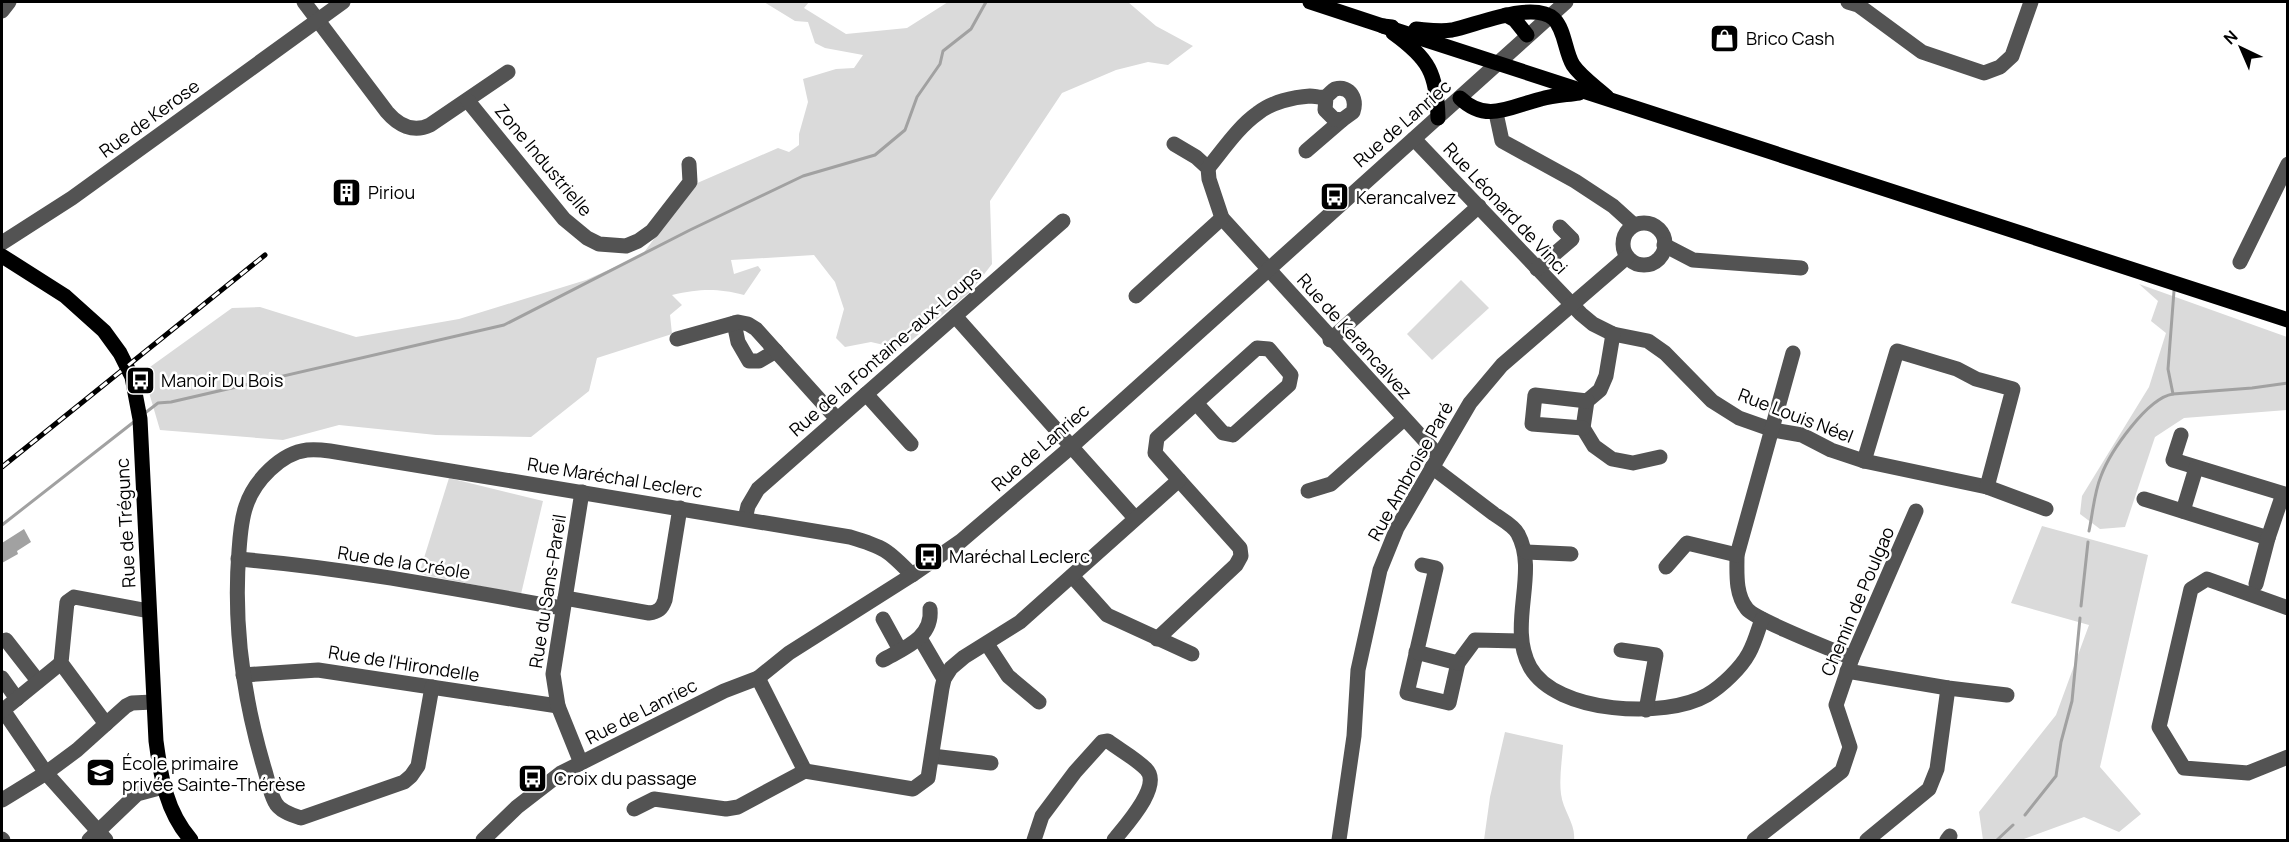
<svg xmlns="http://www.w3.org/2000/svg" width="2289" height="842" font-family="Manrope,sans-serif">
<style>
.green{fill:#dadada}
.water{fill:#a1a1a1}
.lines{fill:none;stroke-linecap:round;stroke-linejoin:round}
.stream{stroke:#a1a1a1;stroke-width:3}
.minor{stroke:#535353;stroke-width:15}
.major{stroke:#000;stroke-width:15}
.rail-casing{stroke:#000;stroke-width:5}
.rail{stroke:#fff;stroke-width:3;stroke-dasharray:9;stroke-linecap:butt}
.labels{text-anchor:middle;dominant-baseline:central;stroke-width:5;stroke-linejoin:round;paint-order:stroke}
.poi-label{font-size:18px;fill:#000;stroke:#fff;text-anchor:start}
.street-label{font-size:18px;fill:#000;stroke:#fff}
</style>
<rect width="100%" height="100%" fill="#fff"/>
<!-- green -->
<g class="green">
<path d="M764,2h45l-5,6 42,26 61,-6 41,-26h180l28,24 37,20 -25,19 -20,-3 -32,8 -54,23 -72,108 2,63 -21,27 -70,58 -30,-7 -26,5 -9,-9 8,-29 -9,-27 -21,-27 -83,5 3,14 24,-8 3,4 -17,25c-28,-7 -44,-6 -72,0l10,10 -12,10 2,19 -75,24 -8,33 -58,46 -95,-2 -97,-10 -56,15 -123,-10 -17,-58 89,-64 28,-1 96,30 103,-18 127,-39 56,-25 53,-71 83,-36 11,4 10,-7v-11l9,-32 -5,-23 33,-10 18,-1 9,-13 -38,-7 -10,-5 -7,-21 -13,-1z"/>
<path d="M1461,280l28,28 -57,52 -25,-26z"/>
<path d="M2139,284l148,53v73l-103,8 -29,19 -30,90 -25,2 -20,-15 2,-18 67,-109 17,-54 -15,-12 7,-20z"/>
<path d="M449,478l94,23 -22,93 -102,-20z"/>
<path d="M2042,526l106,29 -48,212 41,47 -22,18 -35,-15 -63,23h-38l-4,-28 77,-97 33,-90 -78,-22z"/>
<path d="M1505,732l58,13c-1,16 -4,33 -2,49 2,17 15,30 13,46h-90l6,-43z"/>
</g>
<!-- water -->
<path class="water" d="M24,529l7,13 -14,9 1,3 -16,9v-20z"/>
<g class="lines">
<!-- stream -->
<g class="stream">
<path d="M2173,394l-5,-25 6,-78"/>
<path d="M145,413l13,-10 13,-1 333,-77 186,-95 113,-54 72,-21 30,-25 12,-33 23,-33 3,-13 28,-22 15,-27"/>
<path d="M2,525l133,-104"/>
<path d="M2089,531c4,-19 5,-38 12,-55 9,-24 46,-78 72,-82l79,-6 36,-5"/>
<path d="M2081,606l7,-64"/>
<path d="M2025,815l31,-39 5,-34 11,-41 8,-83"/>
<path d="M1997,840l16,-15"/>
</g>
<!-- minor -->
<g class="minor">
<path d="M304,2l83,110c11,13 26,21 43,13l78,-53"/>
<path d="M1848,2l10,3 64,47 62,21 16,-6 12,-11 19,-54"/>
<path d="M2,11l7,-9"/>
<path d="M468,101l96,118 23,19 12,6 27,2 12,-5 14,-10 38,-49 -1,-18"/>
<path d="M1496,113l6,28 73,40 38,25 21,19"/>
<path d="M1414,139l167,175 12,10 20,10 35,7 17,12 47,48 27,17 34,12 29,5 29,15 33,11 123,26 59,22"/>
<path d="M1174,144l22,13 12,11 1,11 13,39 216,237"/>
<path d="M1306,151l36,-31"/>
<path d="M1208,168c15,-18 30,-41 50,-55 14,-11 35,-16 52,-17 5,0 10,2 14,1 5,-1 7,-6 11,-8 16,-4 22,11 18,23l-11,8 -8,-1 -9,-9 1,-13"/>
<circle cx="1644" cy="244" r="21"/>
<path d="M2,243l70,-45 271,-196"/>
<path d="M1664,245l29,15 108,8"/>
<path d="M2240,262l48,-98"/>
<path d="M1537,269l35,-30 -12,-12"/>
<path d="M1136,296l86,-78"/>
<path d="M955,316l180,202"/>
<path d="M734,323l4,19 11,19h10l17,-10"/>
<path d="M1613,334l-7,42 -6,14 -13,11 -4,27 11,18 18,13 21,4 27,-6"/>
<path d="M677,339l61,-17 10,2 8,5 81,90"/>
<path d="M1330,340l149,-134"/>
<path d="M1793,353l-56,202c0,18 -2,39 10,54 9,11 86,41 105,49"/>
<path d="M866,394l45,50"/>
<path d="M1583,428l-51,-4 3,-29 52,6"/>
<path d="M2181,435l-8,25 115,35"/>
<path d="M1864,461l33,-110 60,18 19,10 37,10 -26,98"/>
<path d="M1432,467c20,15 41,31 62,47 7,5 20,12 24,20 21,39 -11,91 12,133 26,47 136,52 177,28 15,-9 34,-27 42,-42 6,-11 9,-23 13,-34"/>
<path d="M1308,491l23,-7 73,-65"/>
<path d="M2144,499l124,39"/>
<path d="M2183,511l13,-43"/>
<path d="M745,519l3,-13 10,-17 305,-268"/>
<path d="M1526,552l45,2"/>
<path d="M238,559c109,9 217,30 324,49"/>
<path d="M1422,565l14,3 -29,125 42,10 9,-40 17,-23 45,1"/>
<path d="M1666,567l21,-24 50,12"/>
<path d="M1072,576l35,39 85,39"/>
<path d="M2256,584l12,-46 15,-44"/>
<path d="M565,598l84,15c9,-1 13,-4 16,-13l15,-92"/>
<path d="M2288,608l-81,-29 -16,10 -32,138 25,41 64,5 40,-16"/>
<path d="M883,619l17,31"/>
<path d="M920,638l24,41"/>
<path d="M1157,639l79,-74 5,-9 -1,-8 -61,-68"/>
<path d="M6,640l32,41"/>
<path d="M987,644l21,32 31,26"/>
<path d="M1621,650l35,5 -10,55"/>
<path d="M1416,652l42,11"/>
<path d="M883,660c21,-12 50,-22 47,-51"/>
<path d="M1847,671l101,17 59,7"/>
<path d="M243,675l75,-5 240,36"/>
<path d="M2,678l15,21"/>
<path d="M758,678l47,93"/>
<path d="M432,687l-14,79 -7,10 -7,6 -103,36c-9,-3 -22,-7 -26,-16 -5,-9 -7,-21 -10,-31 -21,-70 -32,-146 -26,-220 1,-15 2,-31 7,-45 8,-25 35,-53 61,-56 8,-1 16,0 23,1l520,86c34,10 38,13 62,38"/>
<path d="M3,710l43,63 60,67"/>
<path d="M2,711l59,-48"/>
<path d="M106,724l-45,-61 6,-61 7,-5 75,14"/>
<path d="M932,756l59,7"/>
<path d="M581,763l-23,-57 -5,-32 29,-182"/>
<path d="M805,771l108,18 15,-11 14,-90 2,-9 7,-11 13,-11 56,-35 159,-142 -24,-27 2,-15 100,-90 12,1 22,26 -2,10 -56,50 -10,-2 -27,-30"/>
<path d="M2,800l44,-27 31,-23 49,-44 6,-3 21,-1"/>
<path d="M634,809l20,-10 72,10 12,-2 67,-36"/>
<path d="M2,839l1,1"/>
<path d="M89,840l48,-46 26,-7"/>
<path d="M483,840l34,-33 44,-34 163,-82 34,-13 31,-25 123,-78 49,-34 110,-94 495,-445"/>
<path d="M1034,840l8,-24 33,-44 27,-30 6,-1c12,9 27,17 38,28 17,17 -21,57 -32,71"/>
<path d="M1339,840l15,-104 4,-66 22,-100 17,-42 73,-125 32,-38 125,-108"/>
<path d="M1754,840l88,-69 8,-24 -14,-42 16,-47 64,-147"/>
<path d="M1867,840l62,-51 8,-20 11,-81"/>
<path d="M1947,840l3,-4"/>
</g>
<!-- major -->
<g class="major">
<path d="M1310,2l73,24 9,1"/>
<path d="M1506,15l9,5 12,15"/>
<path d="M1383,26l905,294"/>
<path d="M1416,29c12,1 24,3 36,1 25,-5 81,-30 102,-11 11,11 11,33 19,46 8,12 23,22 34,32"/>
<path d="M1393,33c36,26 44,40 45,85"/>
<path d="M1460,98c27,26 51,8 81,1 12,-4 25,-4 38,-6"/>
<path d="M2,256l63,40 39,35 16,22 12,24 8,42 16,322c5,37 10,70 35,99"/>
</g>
<defs>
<path id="rail" d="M2,467l263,-212"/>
</defs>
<!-- rail casing -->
<use href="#rail" class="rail-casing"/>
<!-- rail -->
<use href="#rail" class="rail"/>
</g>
<!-- icons -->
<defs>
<symbol id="shop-square" viewBox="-11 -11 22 22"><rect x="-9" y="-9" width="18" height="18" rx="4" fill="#000" stroke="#fff"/><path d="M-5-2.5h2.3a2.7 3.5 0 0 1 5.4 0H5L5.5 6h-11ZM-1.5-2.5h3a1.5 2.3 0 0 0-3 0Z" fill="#fff"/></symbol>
<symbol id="building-square" viewBox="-11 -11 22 22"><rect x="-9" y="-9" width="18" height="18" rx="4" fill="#000" stroke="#fff"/><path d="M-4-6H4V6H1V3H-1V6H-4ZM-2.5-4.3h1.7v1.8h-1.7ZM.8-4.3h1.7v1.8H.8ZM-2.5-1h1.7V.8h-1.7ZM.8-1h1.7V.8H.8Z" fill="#fff"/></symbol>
<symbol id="bus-square" viewBox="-11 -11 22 22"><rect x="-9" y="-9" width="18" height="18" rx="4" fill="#000" stroke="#fff"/><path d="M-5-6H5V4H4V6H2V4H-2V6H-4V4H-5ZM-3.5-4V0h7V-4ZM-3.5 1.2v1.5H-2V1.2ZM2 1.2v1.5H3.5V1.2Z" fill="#fff"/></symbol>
<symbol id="school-square" viewBox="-11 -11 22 22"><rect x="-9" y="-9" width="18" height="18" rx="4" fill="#000" stroke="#fff"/><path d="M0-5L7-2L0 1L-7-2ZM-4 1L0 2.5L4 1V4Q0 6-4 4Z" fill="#fff"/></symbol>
</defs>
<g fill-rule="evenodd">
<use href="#shop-square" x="1708" y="22" width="33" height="33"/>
<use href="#building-square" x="330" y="176" width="33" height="33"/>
<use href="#bus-square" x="1318" y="180" width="33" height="33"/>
<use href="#bus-square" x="124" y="364" width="33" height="33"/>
<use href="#bus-square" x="912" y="540" width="33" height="33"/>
<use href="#school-square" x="84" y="756" width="33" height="33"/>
<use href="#bus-square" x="516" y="762" width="33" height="33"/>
</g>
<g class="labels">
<!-- poi labels -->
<g class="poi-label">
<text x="1746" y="38">Brico Cash</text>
<text x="368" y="192">Piriou</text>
<text x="1356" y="197">Kerancalvez</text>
<text x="161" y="380">Manoir Du Bois</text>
<text x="949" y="556">Maréchal Leclerc</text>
<text x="122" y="763">École primaire<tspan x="122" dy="21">privée Sainte-Thérèse</tspan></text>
<text x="554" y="778">Croix du passage</text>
</g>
<!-- street labels -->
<g class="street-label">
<text transform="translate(149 118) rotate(-36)">Rue de Kerose</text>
<text transform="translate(1402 123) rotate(-41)">Rue de Lanriec</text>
<text transform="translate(544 160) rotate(50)">Zone Industrielle</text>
<text transform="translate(1506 208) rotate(47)">Rue Léonard de Vinci</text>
<text transform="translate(1355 336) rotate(48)">Rue de Kerancalvez</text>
<text transform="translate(885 351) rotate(-41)">Rue de la Fontaine-aux-Loups</text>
<text transform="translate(1796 415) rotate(21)">Rue Louis Néel</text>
<text transform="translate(1040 447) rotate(-41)">Rue de Lanriec</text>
<text transform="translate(1410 471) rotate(-61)">Rue Ambroise Paré</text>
<text transform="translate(615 477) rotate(9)">Rue Maréchal Leclerc</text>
<text transform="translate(125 523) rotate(-93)">Rue de Trégunc</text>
<text transform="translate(404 562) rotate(9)">Rue de la Créole</text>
<text transform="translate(547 591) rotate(-81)">Rue du Sans-Pareil</text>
<text transform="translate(1857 601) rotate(-67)">Chemin de Poulgao</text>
<text transform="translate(404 663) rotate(9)">Rue de l'Hirondelle</text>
<text transform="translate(641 711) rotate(-27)">Rue de Lanriec</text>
</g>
</g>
<!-- border -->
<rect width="2289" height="842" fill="none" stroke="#000000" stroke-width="6"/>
<!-- north arrow -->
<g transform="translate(2241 48) rotate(316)" stroke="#ffffff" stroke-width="4.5" paint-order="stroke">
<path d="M0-4.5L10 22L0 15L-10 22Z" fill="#000000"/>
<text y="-9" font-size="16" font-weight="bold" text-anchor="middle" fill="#000000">N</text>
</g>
</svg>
